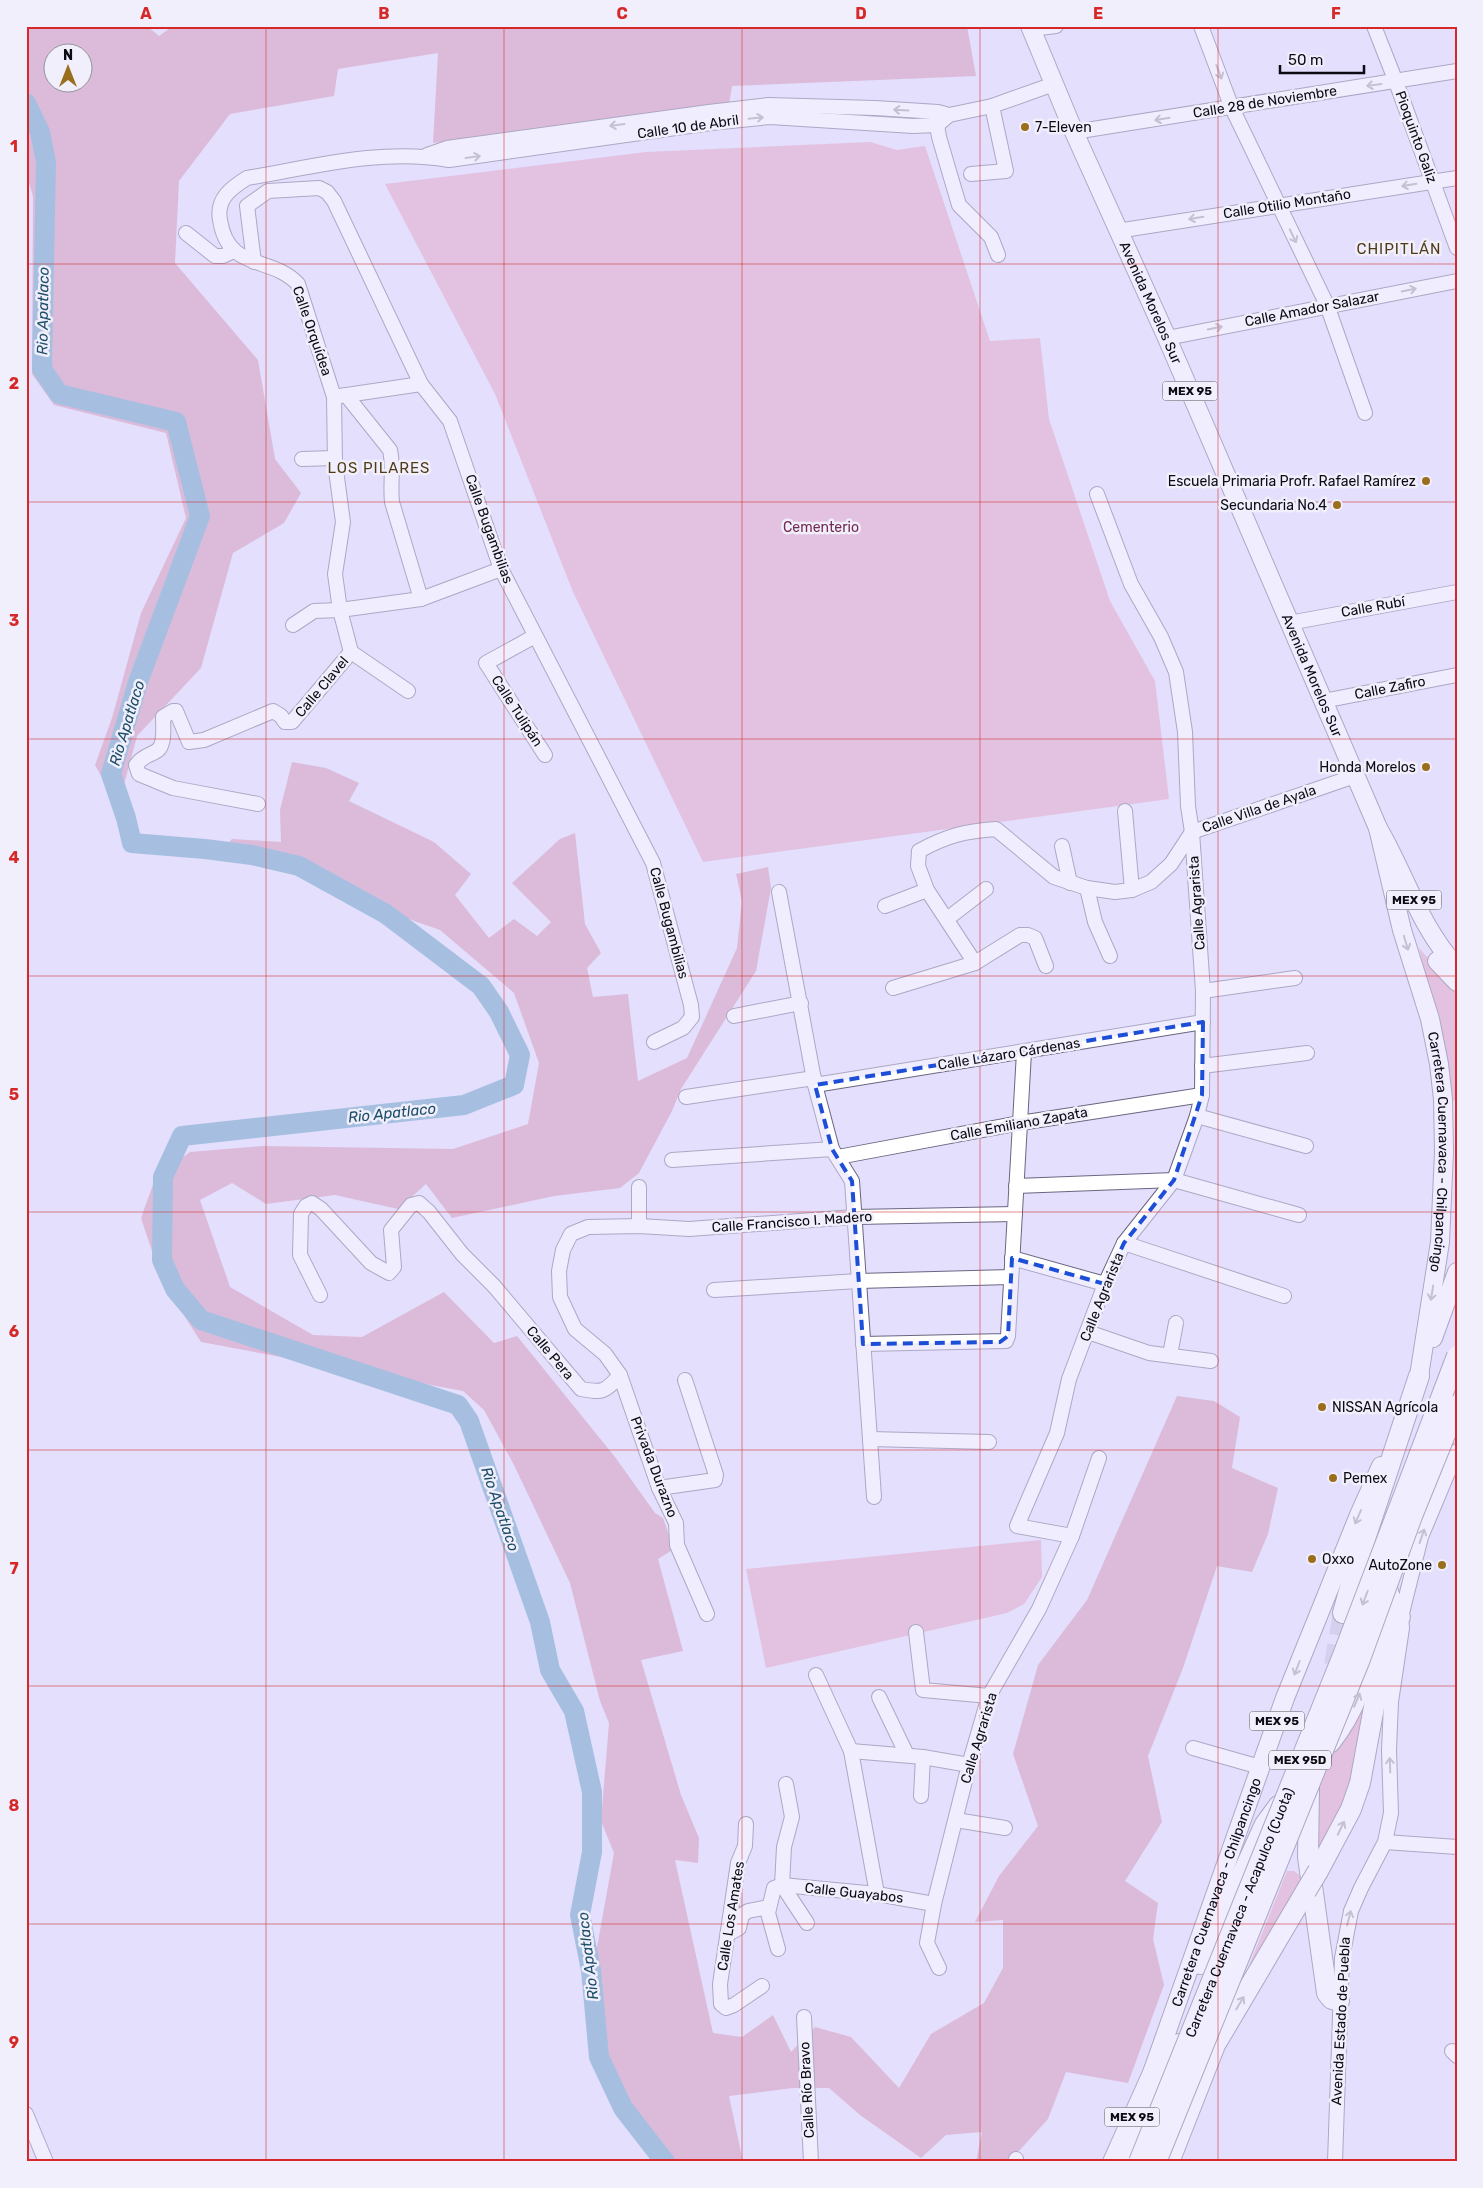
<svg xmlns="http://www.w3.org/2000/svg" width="1483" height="2188" font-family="Rubik,sans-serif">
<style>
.green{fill:#e1a0bd}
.forest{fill:#d191ae;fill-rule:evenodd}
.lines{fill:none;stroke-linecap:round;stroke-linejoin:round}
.river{stroke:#5b9abf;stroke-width:20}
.highway-tunnel{stroke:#c4bfda;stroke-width:20;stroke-dasharray:20 10;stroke-linecap:butt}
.minor-casing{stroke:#6a6680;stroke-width:16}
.major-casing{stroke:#6a6680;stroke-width:20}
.highway-casing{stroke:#6a6680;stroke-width:22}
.minor{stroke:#fff;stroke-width:14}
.major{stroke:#fff;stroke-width:18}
.highway{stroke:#fff;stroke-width:20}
.highway-bridge-casing{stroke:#6a6680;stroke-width:22;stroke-linecap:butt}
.highway-bridge{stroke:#fff;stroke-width:20}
.oneway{stroke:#9e9da1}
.marked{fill:none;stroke:#1d4ed8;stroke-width:4;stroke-dasharray:10 6;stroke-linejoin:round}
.grid{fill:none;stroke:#d62828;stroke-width:1;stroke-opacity:0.55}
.poi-dot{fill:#9a6e1d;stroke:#f0effb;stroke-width:2}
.labels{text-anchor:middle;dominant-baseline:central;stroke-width:5;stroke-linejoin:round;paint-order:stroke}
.shield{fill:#f0effb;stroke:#504f59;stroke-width:1}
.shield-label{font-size:12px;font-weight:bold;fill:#0c0a13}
.street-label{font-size:14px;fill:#0c0a13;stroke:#f0effb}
.poi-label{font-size:14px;fill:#0c0a13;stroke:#f0effb;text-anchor:start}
.park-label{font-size:14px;fill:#752951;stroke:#f0effb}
.neighbourhood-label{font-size:15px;letter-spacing:1px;fill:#513b17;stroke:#f0effb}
.water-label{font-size:15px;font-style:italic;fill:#1d4e69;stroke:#f0effb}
.neatline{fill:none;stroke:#d62828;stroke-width:2}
.grid-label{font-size:16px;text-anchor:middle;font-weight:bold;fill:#d62828}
</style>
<rect width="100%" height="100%" fill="#e4dffd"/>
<!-- green -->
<g class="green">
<path d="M870,142l27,8 28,-4 65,195 50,-3 9,81 61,182 45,80 14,118 -466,63 -130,-270 -78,-198 -110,-210 261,-32z"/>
<path d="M1419,948l38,43v109l-6,1 -24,-121z"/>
<path d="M1041,1540l1,37 -18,27 -17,9 -241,55 -20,-99z"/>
<path d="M1374,1673l-22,108 -15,38 -20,40 -1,-85z"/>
<path d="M1287,1871h7l9,7 -58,98z"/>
</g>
<!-- forest -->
<g class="forest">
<path d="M26,26h121l12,10 14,-10h794l9,50 -244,10 -3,19 -121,19 -175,19 5,-90 -100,16 -4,27 -104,18 -51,67 -4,82 83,97 17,99 26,34 -17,30 -51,30 -32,115 -64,68 -19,71 -23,-42 17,-47 29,-105 45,-95 -20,-85 -112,-28 -22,-31 1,-177 -7,-26zM52,52h30v30h-30z"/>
<path d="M292,762l34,6 33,15 -10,18 85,41 37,32 -16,21 34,43 25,-19 23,17 14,-14 -39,-39 48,-44 15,-6 10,91 16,29 -14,15 6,29 35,-3 10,87 49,-23 50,-110 5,-47 -6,-27 32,-7 3,21 -15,83 -75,118 -9,22 -33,62 -19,15 -66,8 -102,22 -26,-34 -28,25 -63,-14 -69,9 -34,-21 -32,17 30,87 83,48 49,2 82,-45 50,51 23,-7 98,121 40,56 8,5 11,31 -16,10 25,92 -42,9 40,135 18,43 -1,25 -23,-3 38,173 29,4 31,-22 18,37 24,-25 36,10 48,51 32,-54 53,-31 19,-35v-48l-28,2 24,-46 39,-50 -25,-72 25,-89 49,-65 90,-204 37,5 26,16 -8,51 46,20 -10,46 -16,38 -35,-6 -34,102 -35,88 14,66 -37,59 33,22 -5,36 11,46 -36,98 -62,-11 -18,47 -39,43h-33l6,-30 -36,3 -25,23 -61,-43 -31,-27h-36l-64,8 14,66h-78l-49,-69 -26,-107 24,-133 -13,-32 8,-98 -9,-22 -30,-118 -56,-118 -30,-55 -21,-19 -262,-49 -39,-61 -21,-63 15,-42 34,-24 72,-6 191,3 75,-25 11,-61 -25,-70 -74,-63 -57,-20 -145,-61 -13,-3 7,-7 49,3 -1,-32z"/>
</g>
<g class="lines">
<!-- river -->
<path class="river" d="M26,103l14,29 6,30 -4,207 17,25 117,28 24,94 -62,166 -27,92 15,44 6,25 73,6 47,6 47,11 87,48 95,72 18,26 21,43 -6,30 -50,20 -282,31 -19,41 -1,83 13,29 26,31 257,85 11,16 71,201 10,48 24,41 18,81v60l-12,63 11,55 8,87 24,51 42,54"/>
<!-- highway-tunnel -->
<path class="highway-tunnel" d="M1334,1665l9,-52"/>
<defs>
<g id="minor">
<path d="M1201,26l31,82 95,197 38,108"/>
<path d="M1374,26l22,56 61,166"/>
<path d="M1031,29l25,-3"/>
<path d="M937,116v9l2,12 20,68 32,32 7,18"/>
<path d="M1074,132l383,-61"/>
<path d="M427,155l20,-7 262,-36 59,-7 107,3 63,4 11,3"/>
<path d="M971,174l35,-3 -14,-65"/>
<path d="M1117,231l340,-53"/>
<path d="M186,233l29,23h8l11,-5"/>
<path d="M254,262l-7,-56 21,-15 51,-3 8,4 7,9 87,183 29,37 51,148 152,294 38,142 1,12 -9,11 -29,14"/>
<path d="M1167,338l290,-57"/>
<path d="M346,395l44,55c4,17 0,34 2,52l29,97"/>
<path d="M340,396l81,-12"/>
<path d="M302,459l33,-1"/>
<path d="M1289,623l168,-31"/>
<path d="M293,625l21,-14 26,-1 81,-11 80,-30"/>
<path d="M535,636l-49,27 59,92"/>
<path d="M408,691l-57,-39 -11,-42 -5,-36 8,-52 -8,-59 -1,-66 -36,-113c-27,-29 -70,-12 -78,-64 -4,-21 11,-32 27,-42 66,-11 134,-30 202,-18l262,-37 59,-6 143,9 24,-1 12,-10 43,-9 62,-22"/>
<path d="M1323,701l134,-26"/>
<path d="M258,804l-85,-16 -34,-14 -3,-9c8,-11 17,-10 23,-16 6,-7 4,-23 4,-32l10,-6h3l13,31 15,-2 69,-29 8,5 4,6h7l59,-70"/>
<path d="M1125,811l7,79"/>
<path d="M1062,846l8,37"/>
<path d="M1087,888l8,34 15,34"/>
<path d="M779,892l36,193 17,64 20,32 22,316"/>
<path d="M885,906l42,-16"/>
<path d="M947,919l39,-30"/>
<path d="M975,963l-48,-73 -9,-24 1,-15c27,-15 46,-20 77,-22l58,48 33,11 28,4 17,-2 19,-8 20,-18 21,-32 163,-56"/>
<path d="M893,988l82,-25 45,-28h8l7,3 11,28"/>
<path d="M1203,991l92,-13"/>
<path d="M734,1016l67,-13"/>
<path d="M1202,1066l105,-13"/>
<path d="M815,1085l388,-63"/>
<path d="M686,1097l128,-19"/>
<path d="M1197,1116l109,30"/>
<path d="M838,1157l182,-34 182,-28"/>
<path d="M672,1160l160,-11"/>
<path d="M1016,1186l158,-6 125,35"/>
<path d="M639,1187v39"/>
<path d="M1124,1243l160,53"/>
<path d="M1012,1258l93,26"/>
<path d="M714,1290l144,-9 153,-4"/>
<path d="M320,1295l-20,-40 1,-41 5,-8 6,-3 9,6 50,54 18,10 5,-6 -3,-37 20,-25 8,-2 10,9 33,42 32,32 87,103c22,4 24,3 39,-14"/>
<path d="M1088,1332l61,21 62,8"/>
<path d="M863,1344l143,-3 2,-5 16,-284"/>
<path d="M1170,1355l6,-32"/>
<path d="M870,1439l119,3"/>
<path d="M659,1488l56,-8 1,-5 -31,-95"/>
<path d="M1072,1536l-55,-10 40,-93 12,-54 36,-95 19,-41 50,-63 23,-64 5,-21 1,-104 -11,-159 -4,-26 -3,-74 -9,-60 -15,-35 -30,-53 -34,-90"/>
<path d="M707,1614l-30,-69 -1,-22 -17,-35 -39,-113 -15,-21 -30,-25 -15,-32 -1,-26 4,-21 8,-16 17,-7 51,-1 50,3 165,-12 161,-3"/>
<path d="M916,1632l7,58 66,6"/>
<path d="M816,1675l35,76 26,143"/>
<path d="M879,1697l28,58"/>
<path d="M1193,1748l67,19"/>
<path d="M851,1751l72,6 46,8"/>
<path d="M921,1796l2,-39"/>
<path d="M956,1820l49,8"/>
<path d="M746,1824l-1,22 -7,17 -18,121 1,20 5,4 8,-3 28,-19"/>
<path d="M1385,1842l72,5"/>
<path d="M782,1885l2,-38 8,-30 -6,-33"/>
<path d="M782,1885l25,38"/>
<path d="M728,1934l11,-6 3,-13 6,-4 20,-4"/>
<path d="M778,1949l-10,-36 6,-25 8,-3 95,9 57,10"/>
<path d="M939,1968l-12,-25 7,-39 35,-139 20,-69 50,-87 33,-73 27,-78"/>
<path d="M804,2017l7,145"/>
<path d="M1452,2051l5,5"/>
<path d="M26,2114l20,48"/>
<path d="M1015,2162l1,-3"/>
<path d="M1335,2162l7,-204 9,-47 10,-23 24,-46 6,-29 -2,-63 2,-48 11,-74 -1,-11 20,-80 36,-86"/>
</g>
<g id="major">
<path id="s1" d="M1030,26l44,106 93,206 211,490c27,46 42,100 79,139"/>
<path id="s2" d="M1378,828l24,102 28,89 9,45 4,35 1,53 -4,90 -21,134 -5,13"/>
<path d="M1437,961l20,21"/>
<path d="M1433,1338l24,-66"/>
<path d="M1388,1591l13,26"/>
<path d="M1331,1743c26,-33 34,-64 44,-104"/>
<path d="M1200,1965l64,-141 14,-19"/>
<path id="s3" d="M1152,2073l133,-375 74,-183 22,-49"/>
<path d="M1112,2162l44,-98"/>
</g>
<g id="highway">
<path d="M1343,1613l13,-47 63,-190"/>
<path d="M1309,1788l-1,69 19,136 5,6 7,2"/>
<path d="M1318,1871l33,-62 9,-26 23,-125 5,-67"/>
<path d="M1129,2162l22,-60 28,-58"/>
<path d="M1169,2162l46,-117 91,-154"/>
</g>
</defs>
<!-- minor casing -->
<use href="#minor" class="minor-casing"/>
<!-- major casing -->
<use href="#major" class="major-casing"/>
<!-- highway casing -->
<use href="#highway" class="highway-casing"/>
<!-- minor -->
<use href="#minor" class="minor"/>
<!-- major -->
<use href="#major" class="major"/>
<!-- highway -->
<use href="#highway" class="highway"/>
<defs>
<g id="highway-bridge">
<path d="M1306,1891l12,-20"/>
<path id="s4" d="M1139,2162l203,-504 115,-302"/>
<path d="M1156,2162l204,-503 52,-143 45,-111"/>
</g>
</defs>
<!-- highway-bridge casing -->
<use href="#highway-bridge" class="highway-bridge-casing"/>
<!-- highway-bridge -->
<use href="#highway-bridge" class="highway-bridge"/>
</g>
<!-- one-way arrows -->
<defs><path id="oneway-shaft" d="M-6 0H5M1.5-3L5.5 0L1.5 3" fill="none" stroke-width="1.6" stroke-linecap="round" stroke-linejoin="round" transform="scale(1.25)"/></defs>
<g class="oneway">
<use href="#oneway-shaft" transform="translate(1219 72) rotate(69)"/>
<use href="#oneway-shaft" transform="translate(1374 85) rotate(172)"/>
<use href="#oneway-shaft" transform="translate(901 110) rotate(-177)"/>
<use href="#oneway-shaft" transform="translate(756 118) rotate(-6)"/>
<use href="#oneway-shaft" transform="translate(1162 119) rotate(171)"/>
<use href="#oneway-shaft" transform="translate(617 125) rotate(172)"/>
<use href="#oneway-shaft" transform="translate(473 157) rotate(-8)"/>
<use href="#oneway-shaft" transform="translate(1409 185) rotate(171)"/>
<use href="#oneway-shaft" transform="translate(1196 218) rotate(171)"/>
<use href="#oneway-shaft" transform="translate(1293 236) rotate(64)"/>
<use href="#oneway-shaft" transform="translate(1409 290) rotate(-11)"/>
<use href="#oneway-shaft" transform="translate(1215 328) rotate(-12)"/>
<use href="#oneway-shaft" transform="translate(1406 943) rotate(73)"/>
<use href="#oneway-shaft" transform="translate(1432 1293) rotate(99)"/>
<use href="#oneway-shaft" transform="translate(1358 1517) rotate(113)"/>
<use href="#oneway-shaft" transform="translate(1422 1536) rotate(-71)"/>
<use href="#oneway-shaft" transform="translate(1365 1598) rotate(111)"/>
<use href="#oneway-shaft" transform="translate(1297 1668) rotate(111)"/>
<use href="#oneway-shaft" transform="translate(1357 1700) rotate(-67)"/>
<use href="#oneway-shaft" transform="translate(1390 1765) rotate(-92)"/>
<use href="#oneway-shaft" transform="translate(1341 1828) rotate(-64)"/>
<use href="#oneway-shaft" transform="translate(1349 1918) rotate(-75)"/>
<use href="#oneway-shaft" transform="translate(1240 2003) rotate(-59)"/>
</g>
<!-- marked area -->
<path d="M0 0H1483V2188H0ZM1203,1022l-1,73 -28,85 -50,63 -19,41 -93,-26 -4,78 -8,6 -137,2 -11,-163 -20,-32 -17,-64z" fill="#e4dffd" fill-opacity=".55" fill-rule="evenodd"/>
<path class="marked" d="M1203,1022l-1,73 -28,85 -50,63 -19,41 -93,-26 -4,78 -8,6 -137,2 -11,-163 -20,-32 -17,-64z"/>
<!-- grid -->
<path class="grid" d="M266,26v2136M504,26v2136M742,26v2136M980,26v2136M1218,26v2136M26,264h1431M26,502h1431M26,739h1431M26,976h1431M26,1212h1431M26,1450h1431M26,1686h1431M26,1924h1431"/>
<!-- markers -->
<g class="poi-dot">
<circle cx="1025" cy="127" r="5"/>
<circle cx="1426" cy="481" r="5"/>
<circle cx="1337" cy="505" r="5"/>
<circle cx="1426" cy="767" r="5"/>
<circle cx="1322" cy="1407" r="5"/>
<circle cx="1333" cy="1478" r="5"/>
<circle cx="1312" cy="1559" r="5"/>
<circle cx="1442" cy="1565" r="5"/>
</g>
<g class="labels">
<!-- shield labels -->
<g class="shield">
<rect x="1162.5" y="381.5" width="55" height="19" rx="4"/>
<rect x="1386.5" y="890.5" width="55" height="19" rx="4"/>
<rect x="1249.5" y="1711.5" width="55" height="19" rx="4"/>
<rect x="1269" y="1750.5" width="62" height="19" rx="4"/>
<rect x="1104.5" y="2107.5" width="55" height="19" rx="4"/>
</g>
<g class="shield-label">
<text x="1190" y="391">MEX 95</text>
<text x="1414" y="900">MEX 95</text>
<text x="1277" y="1721">MEX 95</text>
<text x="1300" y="1760">MEX 95D</text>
<text x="1132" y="2117">MEX 95</text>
</g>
<!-- street labels -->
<g class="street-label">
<text transform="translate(1265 102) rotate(-9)">Calle 28 de Noviembre</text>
<text transform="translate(688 127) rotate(-8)">Calle 10 de Abril</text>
<text transform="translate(1416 137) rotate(70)">Pioquinto Galiz</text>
<text transform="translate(1287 204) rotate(-9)">Calle Otilio Montaño</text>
<text stroke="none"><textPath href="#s1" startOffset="302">Avenida Morelos Sur</textPath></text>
<text transform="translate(1312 309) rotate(-11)">Calle Amador Salazar</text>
<text transform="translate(312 331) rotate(71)">Calle Orquídea</text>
<text transform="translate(489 529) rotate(70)">Calle Bugambilias</text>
<text transform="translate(1373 607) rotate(-10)">Calle Rubí</text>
<text stroke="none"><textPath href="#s1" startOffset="708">Avenida Morelos Sur</textPath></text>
<text transform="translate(322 687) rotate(-50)">Calle Clavel</text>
<text transform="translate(1390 688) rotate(-11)">Calle Zafiro</text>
<text transform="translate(517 711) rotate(57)">Calle Tulipán</text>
<text transform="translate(1259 809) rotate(-19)">Calle Villa de Ayala</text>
<text transform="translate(1197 903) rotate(-94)">Calle Agrarista</text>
<text transform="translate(669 923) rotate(75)">Calle Bugambilias</text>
<text transform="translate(1009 1054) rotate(-9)">Calle Lázaro Cárdenas</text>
<text transform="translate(1019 1124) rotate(-10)">Calle Emiliano Zapata</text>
<text stroke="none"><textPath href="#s2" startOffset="332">Carretera Cuernavaca - Chilpancingo</textPath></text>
<text transform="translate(792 1222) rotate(-4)">Calle Francisco I. Madero</text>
<text transform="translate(1102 1297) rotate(-68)">Calle Agrarista</text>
<text transform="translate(550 1353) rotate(50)">Calle Pera</text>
<text transform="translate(654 1467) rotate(69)">Privada Durazno</text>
<text transform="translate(979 1738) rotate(-73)">Calle Agrarista</text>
<text stroke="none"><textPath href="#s3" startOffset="192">Carretera Cuernavaca - Chilpancingo</textPath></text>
<text transform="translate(854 1893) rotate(6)">Calle Guayabos</text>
<text stroke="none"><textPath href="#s4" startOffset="269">Carretera Cuernavaca - Acapulco (Cuota)</textPath></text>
<text transform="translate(731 1916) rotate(-81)">Calle Los Amates</text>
<text transform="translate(1341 2021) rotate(-87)">Avenida Estado de Puebla</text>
<text transform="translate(807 2090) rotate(-93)">Calle Río Bravo</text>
</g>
<!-- poi labels -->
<g class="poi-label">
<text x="1035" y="127">7-Eleven</text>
<text x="1416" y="481" text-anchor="end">Escuela Primaria Profr. Rafael Ramírez</text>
<text x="1327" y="505" text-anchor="end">Secundaria No.4</text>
<text x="1416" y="767" text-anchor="end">Honda Morelos</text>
<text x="1332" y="1407">NISSAN Agrícola</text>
<text x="1343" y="1478">Pemex</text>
<text x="1322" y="1559">Oxxo</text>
<text x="1432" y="1565" text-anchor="end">AutoZone</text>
</g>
<!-- park labels -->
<g class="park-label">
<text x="821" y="527">Cementerio</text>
</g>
<!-- neighbourhood labels -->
<g class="neighbourhood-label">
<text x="1399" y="249">CHIPITLÁN</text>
<text x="379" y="468">LOS PILARES</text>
</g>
<!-- water labels -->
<g class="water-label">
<text transform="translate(43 311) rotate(-89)">Rio Apatlaco</text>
<text transform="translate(127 723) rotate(-73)">Rio Apatlaco</text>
<text transform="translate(392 1113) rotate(-6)">Rio Apatlaco</text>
<text transform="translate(500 1509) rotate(71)">Rio Apatlaco</text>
<text transform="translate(588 1956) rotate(-97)">Rio Apatlaco</text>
</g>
</g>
<!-- border -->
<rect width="1483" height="2188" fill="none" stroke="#f0effb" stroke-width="55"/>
<!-- north arrow -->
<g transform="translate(68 68)"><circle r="24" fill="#f0effb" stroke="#95939e"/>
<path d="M0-4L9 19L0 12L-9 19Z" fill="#9a6e1d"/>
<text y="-8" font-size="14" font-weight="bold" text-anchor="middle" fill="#0c0a13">N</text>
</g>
<!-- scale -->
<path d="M1280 65v8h84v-8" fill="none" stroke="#0c0a13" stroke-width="2.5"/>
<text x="1288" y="65" font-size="15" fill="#0c0a13" stroke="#f0effb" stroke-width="4" paint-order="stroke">50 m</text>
<rect x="28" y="28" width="1428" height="2132" class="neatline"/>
<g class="grid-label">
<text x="146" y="19">A</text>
<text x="384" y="19">B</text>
<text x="622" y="19">C</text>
<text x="861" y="19">D</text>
<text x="1098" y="19">E</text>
<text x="1336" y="19">F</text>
<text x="14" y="152">1</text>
<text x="14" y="389">2</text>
<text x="14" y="626">3</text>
<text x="14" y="863">4</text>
<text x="14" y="1100">5</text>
<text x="14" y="1337">6</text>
<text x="14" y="1574">7</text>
<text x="14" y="1811">8</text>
<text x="14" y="2048">9</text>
</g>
</svg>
